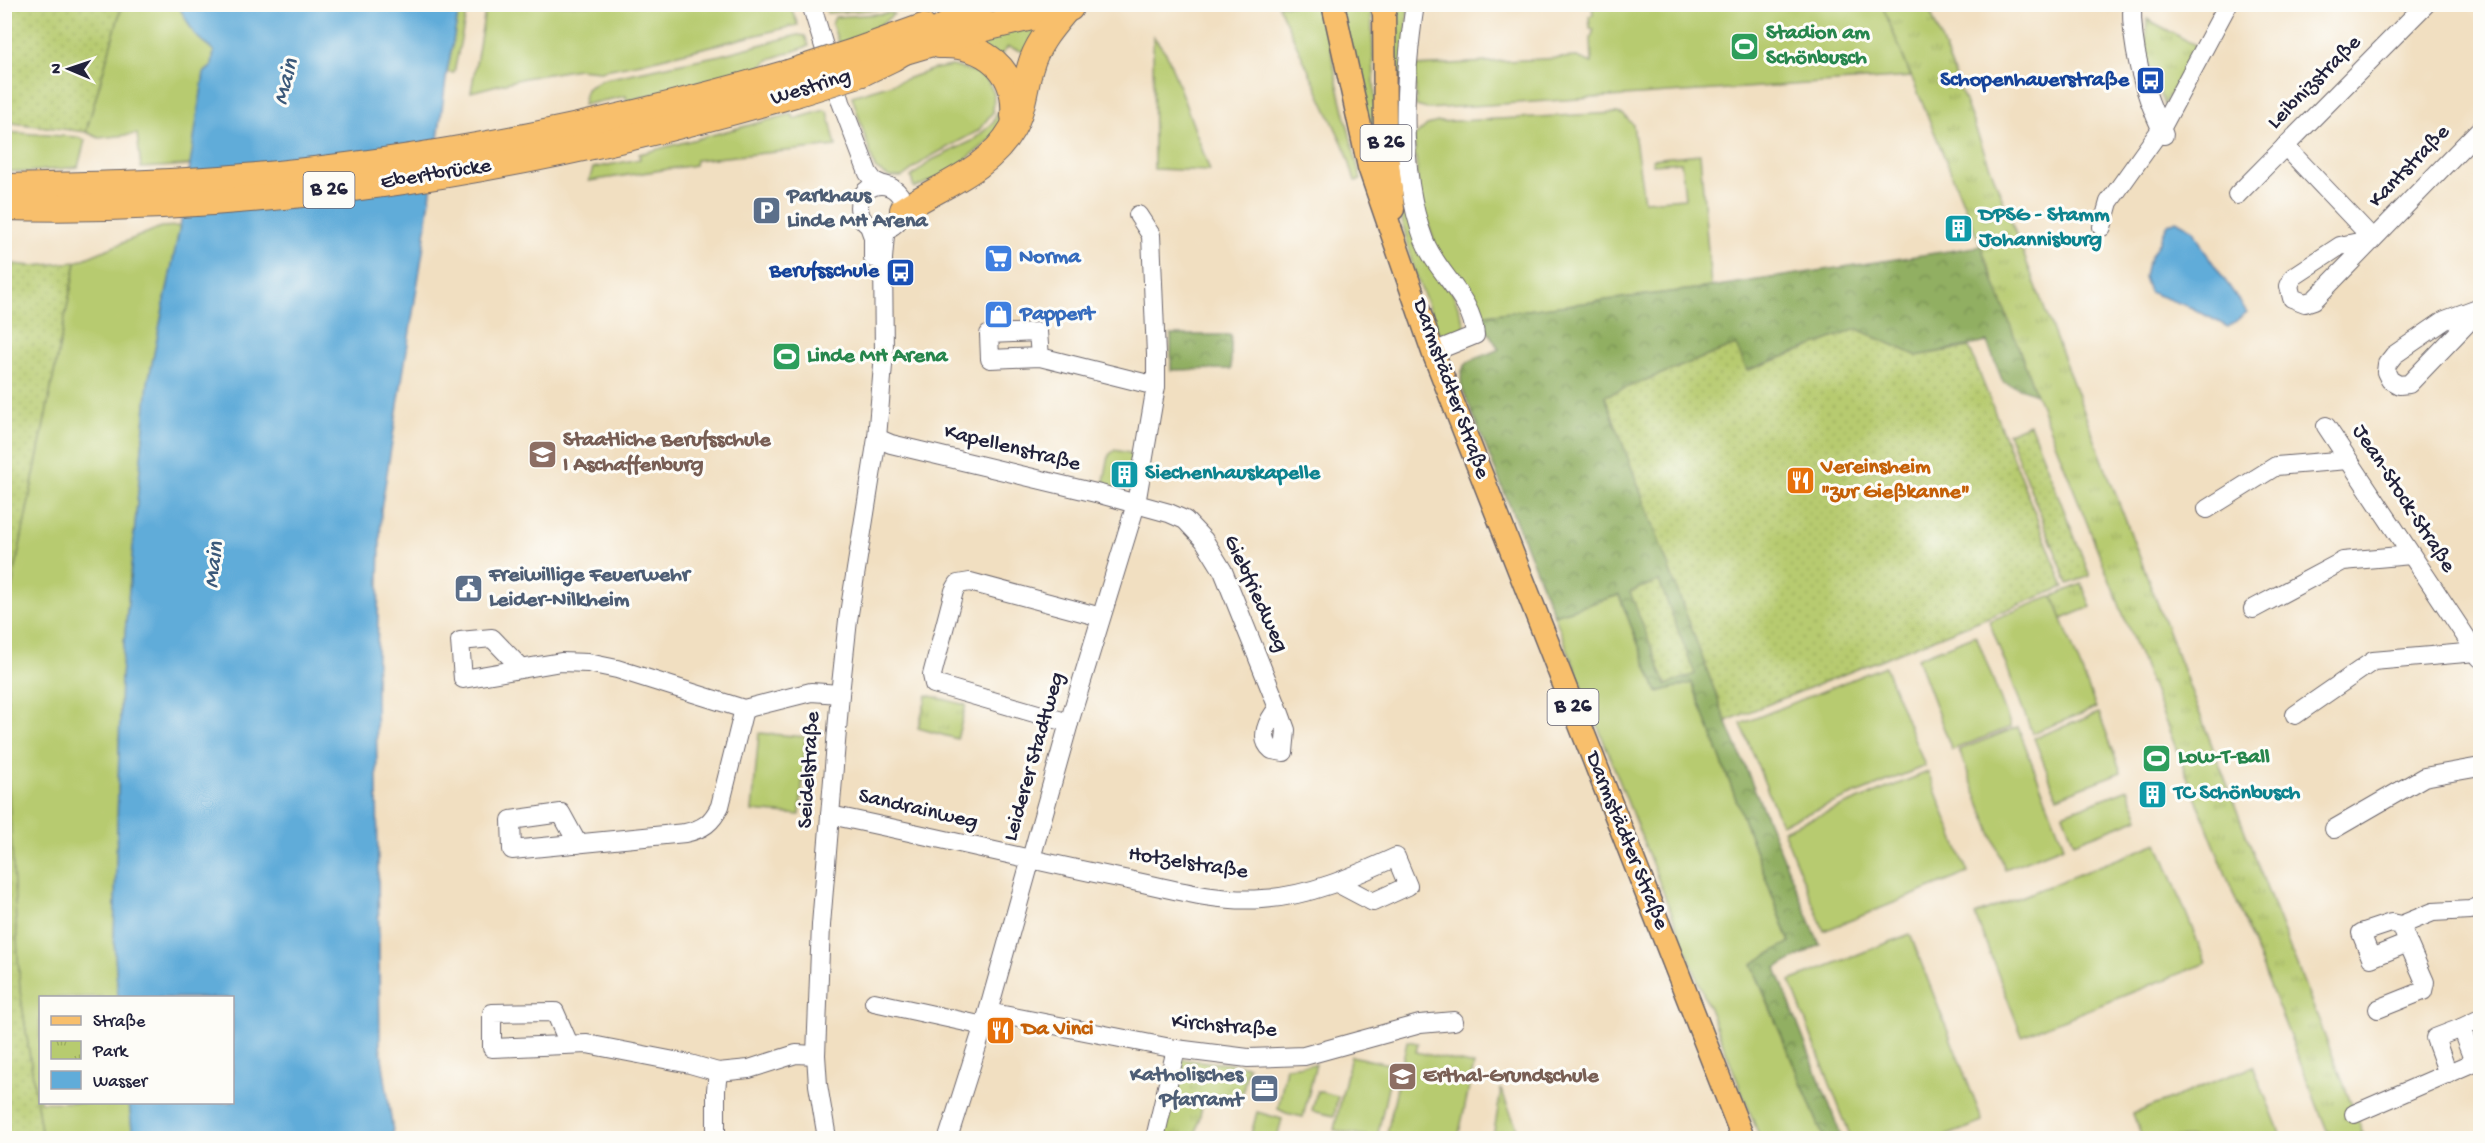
<svg xmlns="http://www.w3.org/2000/svg" width="2485" height="1143" font-family="'Gochi Hand',sans-serif">
<style>
.grass{fill:#b7cb6f;stroke:#6c7655;stroke-width:1.5}
.forest{fill:url(#forest-crowns);stroke:#5a684e;stroke-width:1.5}
.park{fill:url(#park-tufts);stroke:#6c7655;stroke-width:1.5}
.garden{fill:url(#garden-dots);stroke:#6c7655;stroke-width:1.5}
.water{fill:#60acd9;stroke:#41678a;stroke-width:1.5}
.lines{fill:none;stroke-linecap:round;stroke-linejoin:round}
.minor-casing{stroke:#6a646a;stroke-width:20}
.major-casing{stroke:#6a646a;stroke-width:25}
.highway-casing{stroke:#6a646a;stroke-width:28}
.minor{stroke:#fff;stroke-width:18}
.major{stroke:#f8bf6c;stroke-width:22}
.highway{stroke:#f8bf6c;stroke-width:26}
.highway-bridge-casing{stroke:#6a646a;stroke-width:28;stroke-linecap:butt}
.highway-bridge{stroke:#f8bf6c;stroke-width:26}
.labels{text-anchor:middle;dominant-baseline:central;stroke-width:6;stroke-linejoin:round;paint-order:stroke}
.shield{fill:#fdfcf7;stroke:#646373;stroke-width:1.5}
.shield-label{font-size:21px;font-weight:bold;fill:#22223b}
.leisure-label{font-size:22px;font-weight:bold;fill:#27864d;stroke:#fdfcf7;text-anchor:start}
.transit-label{font-size:22px;font-weight:bold;fill:#164399;stroke:#fdfcf7;text-anchor:end}
.street-label{font-size:22px;fill:#22223b;stroke:#fdfcf7}
.service-label{font-size:22px;font-weight:bold;fill:#4e5e75;stroke:#fdfcf7;text-anchor:start}
.culture-label{font-size:22px;font-weight:bold;fill:#0d838f;stroke:#fdfcf7;text-anchor:start}
.shop-label{font-size:22px;font-weight:bold;fill:#366cbe;stroke:#fdfcf7;text-anchor:start}
.education-label{font-size:22px;font-weight:bold;fill:#785e54;stroke:#fdfcf7;text-anchor:start}
.food-label{font-size:22px;font-weight:bold;fill:#c56008;stroke:#fdfcf7;text-anchor:start}
.water-label{font-size:24px;font-style:italic;fill:#3b597a;stroke:#fdfcf7}
</style>
<defs>
<pattern id="forest-crowns" width="20" height="18" patternUnits="userSpaceOnUse" patternTransform="scale(1.5)"><rect width="20" height="18" fill="#91af62"/><path d="M2 6a3 3 0 1 1 6 0M12 15a3 3 0 1 1 6 0" fill="none" stroke="#768e52"/></pattern>
<pattern id="park-tufts" width="24" height="20" patternUnits="userSpaceOnUse" patternTransform="scale(1.5)"><rect width="24" height="20" fill="#b7cb6f"/><path d="M3 7l-1-3M5 7V3M7 7l1-3M15 17l-1-3M17 17v-4M19 17l1-3" fill="none" stroke="#9dae61"/></pattern>
<pattern id="garden-dots" width="8" height="8" patternUnits="userSpaceOnUse" patternTransform="scale(1.5)"><rect width="8" height="8" fill="#b7cb6f"/><path d="M2 2h.1M6 6h.1" fill="none" stroke="#9dae61" stroke-width="1.8" stroke-linecap="round"/></pattern>
</defs>
<rect width="100%" height="100%" fill="#fdfcf7"/>
<filter id="ink" filterUnits="userSpaceOnUse"><feTurbulence type="fractalNoise" baseFrequency=".0167" numOctaves="2"/><feDisplacementMap in="SourceGraphic" scale="12" xChannelSelector="R" yChannelSelector="G"/><feConvolveMatrix kernelMatrix="1 2 1 2 8 2 1 2 1" color-interpolation-filters="sRGB"/></filter>
<filter id="wash" filterUnits="userSpaceOnUse"><feTurbulence type="fractalNoise" baseFrequency=".008" numOctaves="4" result="noise"/><feDisplacementMap in="SourceGraphic" scale="24" xChannelSelector="R" yChannelSelector="G"/><feGaussianBlur stdDeviation="1.35" result="paint"/><feColorMatrix in="noise" values="0 0 0 0 0 0 0 0 0 0 0 0 0 0 0 0 0 1.4 0 .05"/><feComposite in="paint" operator="in"/></filter>
<g filter="url(#wash)">
<rect width="100%" height="100%" fill="#f1dfc1"/>
<!-- grass -->
<g class="grass">
<path d="M1882,4l29,73 -484,32 -11,-3 -1,-40 162,-9 15,6 -1,-25 3,-9 -4,-1 -1,-12 4,-1 -1,-10h-4z"/>
<path d="M122,5h56l17,30 19,16 -2,15 -8,7 -13,92 -50,3 -4,-34 -38,4 -13,-6z"/>
<path d="M460,5h8l-14,68 -7,-1z"/>
<path d="M486,5h304l8,20 -157,38 -41,8 -22,-2 -54,9 -53,14z"/>
<path d="M825,5h79l-6,3 -71,5z"/>
<path d="M1278,5h45l14,77 24,98 -6,1 -9,-30z"/>
<path d="M1338,5h33l7,165z"/>
<path d="M1393,5h15l-4,168 61,151v6l-14,9 -12,-5 -26,-66 -14,-61 -11,-127z"/>
<path d="M891,13l3,1 -26,20 -29,10 -7,-20 3,-7z"/>
<path d="M1045,22l-17,31 -20,-6 -12,13 -27,-21z"/>
<path d="M798,35l7,1 4,10 -39,13 -9,8 -134,34 -1,-5 -43,9 3,-16 15,-9 119,-25z"/>
<path d="M1153,36l14,18 43,117 -56,-2z"/>
<path d="M952,66l26,7 8,5 8,15 -1,19 -15,19 -50,27 -26,19h-13l-14,-9 -23,-72 40,-12 42,-15z"/>
<path d="M999,81l5,37 -7,17 -51,40 -32,13 -3,-11 21,-17 40,-19 21,-18 6,-15z"/>
<path d="M825,110l3,2 8,34 -140,14 -1,5 -106,16 4,-13 47,-9 -1,-5 153,-40 2,5z"/>
<path d="M1617,113l7,2 9,10 11,76 41,-3 -4,-36 -28,2 -1,-5 48,-5 11,133 -233,29 -38,-56 -21,-65 -5,-58 13,-12 11,-3z"/>
<path d="M5,132l72,5 8,3 -7,27 -51,5 -22,-1z"/>
<path d="M180,226l-32,157 -27,294 -7,263 4,57 -78,1v104l89,1 4,35h-91l-22,-147 -14,-222 2,-163 68,-344 85,-35z"/>
<path d="M1115,450l19,4 -3,18 -5,-3 -9,2 -2,19 -12,-3 6,-32z"/>
<path d="M1619,595l38,97 35,-10 98,261 -38,22 72,173h-64l-206,-523z"/>
<path d="M2053,596l43,112 -64,25 -43,-112z"/>
<path d="M1976,635l35,92 -59,23 -35,-92z"/>
<path d="M1885,666l40,100 -144,58 -40,-100z"/>
<path d="M2099,713l22,59 -64,25 -23,-59z"/>
<path d="M2018,727l46,119 -59,23 -46,-119z"/>
<path d="M759,733l47,4 -6,78 -48,-4z"/>
<path d="M1928,772l40,101 -144,58 -41,-101z"/>
<path d="M2128,789l11,29 -65,25 -11,-29z"/>
<path d="M2158,843l48,120 -184,73 -47,-121z"/>
<path d="M1910,934l73,188 -43,16h-89l-61,-157z"/>
<path d="M1407,1041l11,2 -2,9 58,13 -16,73h-72z"/>
<path d="M1351,1056l42,9 -16,73 -43,-8z"/>
<path d="M1316,1064l-13,53 -17,-4 -8,-4 8,-42z"/>
<path d="M2253,1066l29,72h-140l-9,-24z"/>
<path d="M1317,1091l21,5 -4,20 -22,-5z"/>
<path d="M1257,1112l25,7 -5,19h-27z"/>
</g>
<!-- forest -->
<g class="forest">
<path d="M1981,246l55,148 -33,-12 -16,-40 -70,14 -60,-27 -111,42 -10,-26 -131,51 121,325 94,224 -44,23 66,170h-18l-72,-174 38,-22 -98,-259 -35,9 -38,-97 -65,20 -92,-227c-6,-32 17,-28 37,-39l-21,-33 233,-29z"/>
<path d="M1171,335h60v34l-60,1z"/>
</g>
<!-- park -->
<g class="park">
<path d="M1882,5h46l349,910 88,223h-35l-294,-744 -55,-148z"/>
<path d="M2147,19l50,27 -33,59 -19,-50z"/>
<path d="M2082,584l9,23 -29,12 -9,-23z"/>
<path d="M927,695l39,10 -9,34 -39,-11z"/>
<path d="M1178,1059l70,7 -8,41 -4,-1 -6,-11 -10,-1 -7,6 -7,-1 -3,3 -8,36h-33z"/>
<path d="M1501,1090l20,48h-28z"/>
</g>
<!-- garden -->
<g class="garden">
<path d="M5,4l117,1 -36,127 -81,-10z"/>
<path d="M76,262l-68,344 -2,163h-1v-506l27,3z"/>
<path d="M1857,329l60,27 52,-9 95,240 -338,134 -121,-325 131,-51 11,26z"/>
<path d="M2030,424l60,152 -22,8 -60,-151z"/>
<path d="M1659,581l36,93 -29,11 -36,-93z"/>
<path d="M5,780h3l12,211 22,147h-37z"/>
</g>
<!-- water -->
<g class="water">
<path d="M178,5h282l-13,67 -24,179 -42,259 -5,180 4,354 14,94h-261l-4,-35 103,-1v-104h-114l-4,-58 7,-263 27,-294 35,-172 21,-138 8,-7 2,-15 -19,-16z"/>
<path d="M2176,220l18,10 10,20 43,62 -19,15 -36,-19 -43,-16 -5,-15 2,-11 22,-42z"/>
</g>
</g>
<g filter="url(#ink)">
<g class="lines">
<defs>
<g id="minor">
<path d="M811,4l30,98 27,71 6,8 9,4"/>
<path d="M1415,4c-11,73 -17,166 9,236 13,34 49,58 51,95l-42,17"/>
<path d="M2132,4c-1,46 12,90 32,131"/>
<path d="M2285,146l88,93"/>
<circle cx="881" cy="207" r="22"/>
<path d="M2237,195l189,-191"/>
<path d="M869,226l4,11v21"/>
<path d="M2102,227l7,-25 52,-73 67,-125"/>
<path d="M2373,239l-33,7 -47,31 -4,9 3,12 13,5 9,-3 166,-171"/>
<path d="M2480,307l-35,13 -51,35 -7,9 -1,8 4,8 9,5 10,-1 71,-74"/>
<path d="M1040,357l-50,2 -1,-25 49,-2 2,25 116,29"/>
<path d="M2326,426l154,232"/>
<path d="M877,438l14,6 209,50 69,19 16,7 19,20 19,31 55,137c-10,12 -20,30 -6,42l12,2 2,-22 -8,-22"/>
<path d="M2207,509l69,-43 72,-6"/>
<path d="M2253,609l90,-48 68,-6"/>
<path d="M521,668l-29,-30 -32,3 3,38 98,-17 27,1 29,6 127,40 67,-17 29,2"/>
<path d="M2295,715l78,-54 104,-9"/>
<path d="M1069,723l-135,-39 -2,-9 22,-84 4,-7 12,-2 131,35"/>
<path d="M830,815c97,20 192,43 289,63 46,9 96,25 143,21 48,-3 90,-22 134,-42l12,29 -35,16 -36,-19"/>
<path d="M2334,829l90,-52 56,-10"/>
<path d="M578,844l-17,-31 -50,7 1,30 173,-17c18,-4 27,-10 35,-27l24,-97"/>
<path d="M2401,925l7,18 -37,15 -10,-25 30,-10 10,2 32,-13 37,-2 10,-4"/>
<path d="M874,1002l110,24"/>
<path d="M2378,1009l45,-18 2,-9 -17,-39"/>
<path d="M988,1012l188,37 72,9 56,-2 116,-32 34,-3"/>
<path d="M2461,1028l19,-9"/>
<path d="M569,1044l-14,-32 -63,1v35l95,-4 103,20 28,8 31,-3 47,-15 20,1"/>
<path d="M2354,1114l120,-52 -13,-34 -26,10 13,36"/>
<path d="M716,1138v-48l2,-18"/>
<path d="M827,1138l-9,-53 -2,-30 5,-130 19,-231 8,-74 29,-182 7,-85 -1,-94 2,-24 4,-7"/>
<path d="M948,1138l40,-126 81,-289 67,-219 20,-118v-31l-5,-120 -13,-20"/>
<path d="M1155,1138l21,-89"/>
</g>
<g id="major">
<path d="M1333,4l36,163 64,185 310,786"/>
<path d="M1384,4l1,133 8,72"/>
</g>
<g id="highway">
<path d="M1384,8l1,-4"/>
<path d="M939,45c44,-2 79,24 75,71"/>
<path d="M856,51l67,-24"/>
<path d="M905,51l71,-21 94,-22"/>
<path d="M862,73l31,-15 89,-54"/>
<path d="M4,187c81,-2 161,-3 241,-10 185,-16 366,-53 543,-104"/>
<path d="M4,207c267,7 536,-39 791,-113"/>
<path d="M903,210c38,-25 85,-39 109,-81 11,-19 12,-40 18,-61 6,-23 21,-40 36,-58"/>
</g>
</defs>
<!-- minor casing -->
<use href="#minor" class="minor-casing"/>
<!-- major casing -->
<use href="#major" class="major-casing"/>
<!-- highway casing -->
<use href="#highway" class="highway-casing"/>
<!-- minor -->
<use href="#minor" class="minor"/>
<!-- major -->
<use href="#major" class="major"/>
<!-- highway -->
<use href="#highway" class="highway"/>
<defs>
<g id="highway-bridge">
<path d="M788,73l68,-22"/>
<path d="M795,94l67,-21"/>
</g>
</defs>
<!-- highway-bridge casing -->
<use href="#highway-bridge" class="highway-bridge-casing"/>
<!-- highway-bridge -->
<use href="#highway-bridge" class="highway-bridge"/>
</g>
</g>
<!-- icons -->
<defs>
<symbol id="stadium-square" viewBox="-11 -11 22 22"><rect x="-9" y="-9" width="18" height="18" rx="4" fill="#2e9e5b" stroke="#fdfcf7"/><path d="M0-5a6.5 5 0 1 0 0 10a6.5 5 0 1 0 0-10ZM-3.5-1.8h7v3.6h-7Z" fill="#fff"/></symbol>
<symbol id="bus-square" viewBox="-11 -11 22 22"><rect x="-9" y="-9" width="18" height="18" rx="4" fill="#1a4fb4" stroke="#fdfcf7"/><path d="M-5-6H5V4H4V6H2V4H-2V6H-4V4H-5ZM-3.5-4V0h7V-4ZM-3.5 1.2v1.5H-2V1.2ZM2 1.2v1.5H3.5V1.2Z" fill="#fff"/></symbol>
<symbol id="parking-square" viewBox="-11 -11 22 22"><rect x="-9" y="-9" width="18" height="18" rx="4" fill="#5c6f8a" stroke="#fdfcf7"/><path d="M-3.5-5.5H1a3.5 3.5 0 0 1 0 7H-1V5.5H-3.5ZM-1-3.4V-.6H.8a1.4 1.4 0 0 0 0-2.8Z" fill="#fff"/></symbol>
<symbol id="building-square" viewBox="-11 -11 22 22"><rect x="-9" y="-9" width="18" height="18" rx="4" fill="#0f9aa8" stroke="#fdfcf7"/><path d="M-4-6H4V6H1V3H-1V6H-4ZM-2.5-4.3h1.7v1.8h-1.7ZM.8-4.3h1.7v1.8H.8ZM-2.5-1h1.7V.8h-1.7ZM.8-1h1.7V.8H.8Z" fill="#fff"/></symbol>
<symbol id="supermarket-square" viewBox="-11 -11 22 22"><rect x="-9" y="-9" width="18" height="18" rx="4" fill="#3f7fe0" stroke="#fdfcf7"/><path d="M-6-5.5h2.5l.6 2H6L4.5 2H-2.5L-4.4-4H-6ZM-1.5 3.2a1.3 1.3 0 1 0 .1 0ZM3 3.2a1.3 1.3 0 1 0 .1 0Z" fill="#fff"/></symbol>
<symbol id="shop-square" viewBox="-11 -11 22 22"><rect x="-9" y="-9" width="18" height="18" rx="4" fill="#3f7fe0" stroke="#fdfcf7"/><path d="M-5-2.5h2.3a2.7 3.5 0 0 1 5.4 0H5L5.5 6h-11ZM-1.5-2.5h3a1.5 2.3 0 0 0-3 0Z" fill="#fff"/></symbol>
<symbol id="school-square" viewBox="-11 -11 22 22"><rect x="-9" y="-9" width="18" height="18" rx="4" fill="#8d6e63" stroke="#fdfcf7"/><path d="M0-5L7-2L0 1L-7-2ZM-4 1L0 2.5L4 1V4Q0 6-4 4Z" fill="#fff"/></symbol>
<symbol id="restaurant-square" viewBox="-11 -11 22 22"><rect x="-9" y="-9" width="18" height="18" rx="4" fill="#e8710a" stroke="#fdfcf7"/><path d="M-5-6h1v4h1v-4h1v4h1v-4h1v5L-1.5 .5V6h-2V.5L-5-1ZM5-6V6H3V1.5H1.5Q1.5-4 5-6Z" fill="#fff"/></symbol>
<symbol id="civic-square" viewBox="-11 -11 22 22"><rect x="-9" y="-9" width="18" height="18" rx="4" fill="#5c6f8a" stroke="#fdfcf7"/><path d="M-.6-6.5H3V-4.5H.6V-3L4-1V1h2V6H-6V1h2V-1L-.6-3ZM-1.2 2.5V6h2.4V2.5Z" fill="#fff"/></symbol>
<symbol id="office-square" viewBox="-11 -11 22 22"><rect x="-9" y="-9" width="18" height="18" rx="4" fill="#5c6f8a" stroke="#fdfcf7"/><path d="M-6-3h4V-5.5h4V-3h4V5H-6ZM-1-4.5V-3h2v-1.5ZM-6 0V1H6V0Z" fill="#fff"/></symbol>
</defs>
<g fill-rule="evenodd">
<use href="#stadium-square" x="1728" y="30" width="33" height="33"/>
<use href="#bus-square" x="2134" y="64" width="33" height="33"/>
<use href="#parking-square" x="750" y="194" width="33" height="33"/>
<use href="#building-square" x="1942" y="212" width="33" height="33"/>
<use href="#supermarket-square" x="982" y="242" width="33" height="33"/>
<use href="#bus-square" x="884" y="256" width="33" height="33"/>
<use href="#shop-square" x="982" y="298" width="33" height="33"/>
<use href="#stadium-square" x="770" y="340" width="33" height="33"/>
<use href="#school-square" x="526" y="438" width="33" height="33"/>
<use href="#building-square" x="1108" y="458" width="33" height="33"/>
<use href="#restaurant-square" x="1784" y="464" width="33" height="33"/>
<use href="#civic-square" x="452" y="572" width="33" height="33"/>
<use href="#stadium-square" x="2140" y="742" width="33" height="33"/>
<use href="#building-square" x="2136" y="778" width="33" height="33"/>
<use href="#restaurant-square" x="984" y="1014" width="33" height="33"/>
<use href="#school-square" x="1386" y="1060" width="33" height="33"/>
<use href="#office-square" x="1248" y="1072" width="33" height="33"/>
</g>
<g class="labels">
<!-- shield labels -->
<g class="shield">
<rect x="1360.5" y="125" width="51" height="36" rx="4.5"/>
<rect x="303.5" y="172" width="51" height="36" rx="4.5"/>
<rect x="1547.5" y="689" width="51" height="36" rx="4.5"/>
</g>
<g class="shield-label">
<text x="1386" y="143">B 26</text>
<text x="329" y="190">B 26</text>
<text x="1573" y="707">B 26</text>
</g>
<!-- leisure labels -->
<g class="leisure-label">
<text x="1766" y="34">Stadion am<tspan x="1766" dy="25">Schönbusch</tspan></text>
<text x="807" y="357">Linde MH Arena</text>
<text x="2178" y="758">Low-T-Ball</text>
</g>
<!-- transit labels -->
<g class="transit-label">
<text x="2129" y="81">Schopenhauerstraße</text>
<text x="879" y="272">Berufsschule</text>
</g>
<!-- street labels -->
<g class="street-label">
<text transform="translate(2315 83) rotate(-45)">Leibnizstraße</text>
<text transform="translate(811 88) rotate(-17)">Westring</text>
<text transform="translate(2410 167) rotate(-46)">Kantstraße</text>
<text transform="translate(436 175) rotate(-9)">Ebertbrücke</text>
<text transform="translate(1450 389) rotate(70)">Darmstädter Straße</text>
<text transform="translate(1012 449) rotate(14)">Kapellenstraße</text>
<text transform="translate(2403 499) rotate(57)">Jean-Stock-Straße</text>
<text transform="translate(1255 594) rotate(65)">Giebfriedweg</text>
<text transform="translate(1035 757) rotate(-74)">Leiderer Stadtweg</text>
<text transform="translate(810 770) rotate(-86)">Seidelstraße</text>
<text transform="translate(918 810) rotate(13)">Sandrainweg</text>
<text transform="translate(1626 841) rotate(68)">Darmstädter Straße</text>
<text transform="translate(1188 864) rotate(9)">Hotzelstraße</text>
<text transform="translate(1224 1027) rotate(5)">Kirchstraße</text>
</g>
<!-- service labels -->
<g class="service-label">
<text x="787" y="197">Parkhaus<tspan x="787" dy="25">Linde MH Arena</tspan></text>
<text x="489" y="576">Freiwillige Feuerwehr<tspan x="489" dy="25">Leider-Nilkheim</tspan></text>
<text x="1243" y="1076" text-anchor="end">Katholisches<tspan x="1243" dy="25">Pfarramt</tspan></text>
</g>
<!-- culture labels -->
<g class="culture-label">
<text x="1979" y="216">DPSG - Stamm<tspan x="1979" dy="25">Johannisburg</tspan></text>
<text x="1145" y="474">Siechenhauskapelle</text>
<text x="2174" y="794">TC Schönbusch</text>
</g>
<!-- shop labels -->
<g class="shop-label">
<text x="1019" y="258">Norma</text>
<text x="1020" y="315">Pappert</text>
</g>
<!-- education labels -->
<g class="education-label">
<text x="563" y="441">Staatliche Berufsschule<tspan x="563" dy="25">I Aschaffenburg</tspan></text>
<text x="1423" y="1077">Erthal-Grundschule</text>
</g>
<!-- food labels -->
<g class="food-label">
<text x="1821" y="468">Vereinsheim<tspan x="1821" dy="25">"zur Gießkanne"</tspan></text>
<text x="1022" y="1030">Da Vinci</text>
</g>
<!-- water labels -->
<g class="water-label">
<text transform="translate(287 82) rotate(-76)">Main</text>
<text transform="translate(215 565) rotate(-84)">Main</text>
</g>
</g>
<!-- margin -->
<rect width="2485" height="1143" fill="none" stroke="#fdfcf7" stroke-width="24"/>
<!-- legend -->
<rect x="39" y="996" width="195" height="108" fill="#fdfcf7" stroke="#a5a5ac" stroke-width="1.5"/>
<rect x="51" y="1016" width="30" height="9" fill="#f8bf6c" stroke="#a5a5ac" stroke-width="1.5"/>
<text x="93" y="1026" font-size="18" fill="#22223b">Straße</text>
<rect x="51" y="1041" width="30" height="18" fill="url(#park-tufts)" stroke="#a5a5ac" stroke-width="1.5"/>
<text x="93" y="1056" font-size="18" fill="#22223b">Park</text>
<rect x="51" y="1071" width="30" height="18" fill="#60acd9" stroke="#a5a5ac" stroke-width="1.5"/>
<text x="93" y="1086" font-size="18" fill="#22223b">Wasser</text>
<!-- north arrow -->
<g transform="translate(69 69) rotate(272)" stroke="#fdfcf7" stroke-width="4.5" paint-order="stroke">
<path d="M0-4.5L10 22L0 15L-10 22Z" fill="#22223b"/>
<text y="-9" font-size="16" font-weight="bold" text-anchor="middle" fill="#22223b">N</text>
</g>
</svg>
